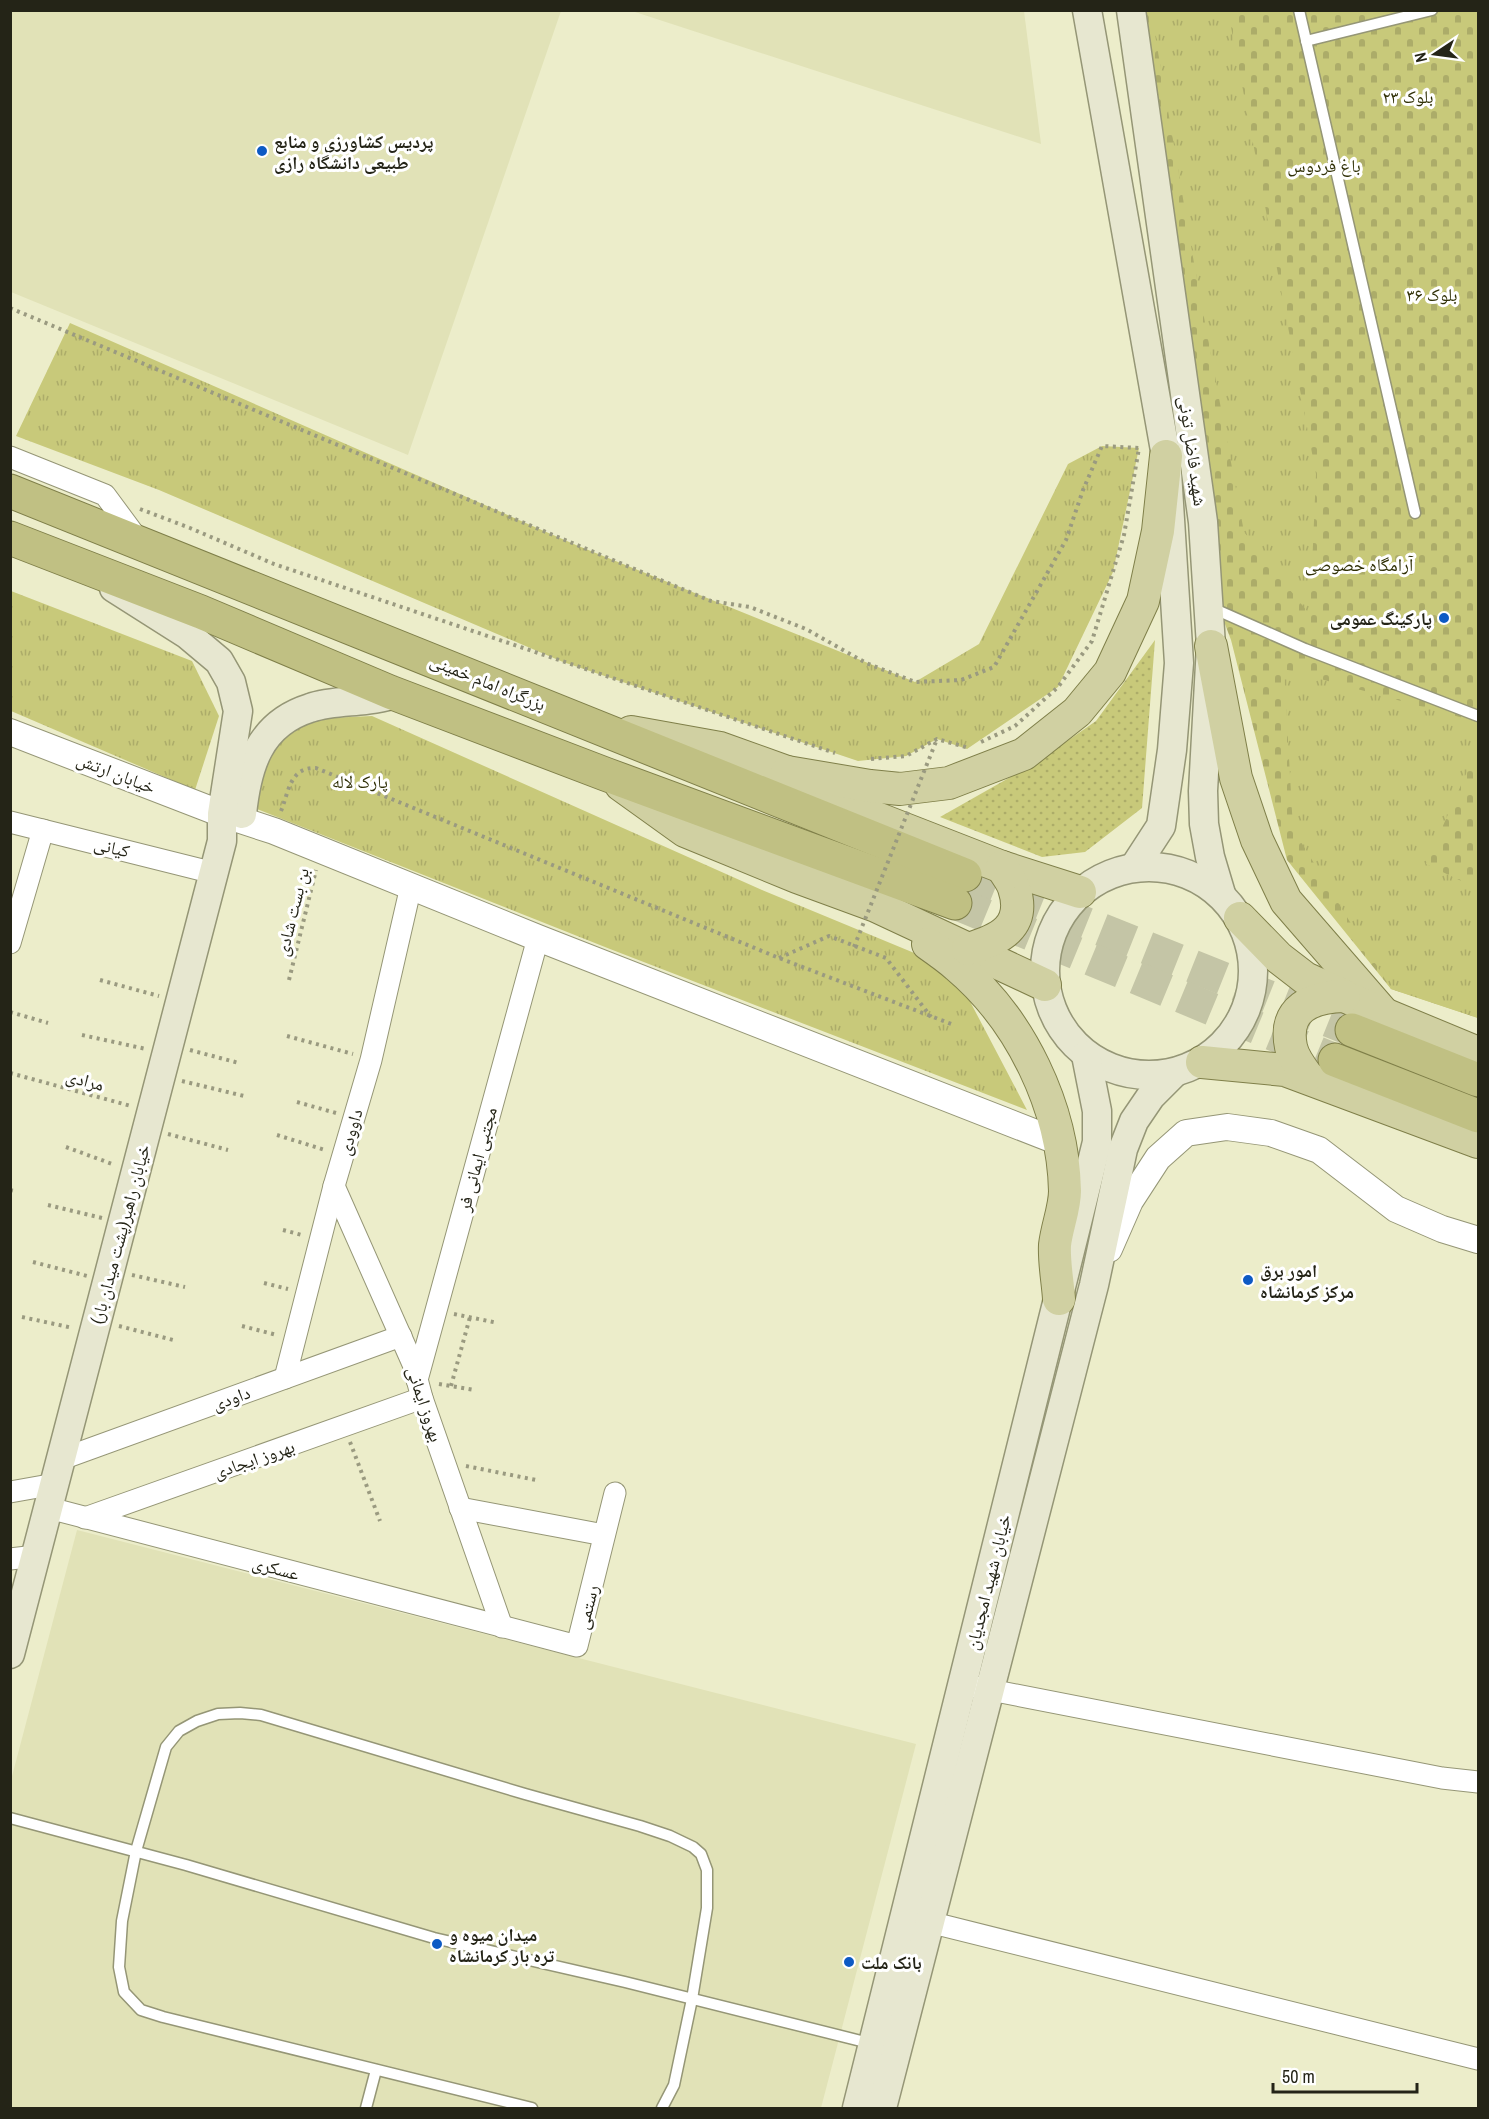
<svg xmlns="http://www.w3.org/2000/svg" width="1489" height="2119" font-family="'Archivo Narrow','Noto Naskh Arabic',sans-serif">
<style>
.built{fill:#e1e2b7}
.grass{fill:url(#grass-dots)}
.cemetery{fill:url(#cemetery-stones)}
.park{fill:url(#park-tufts)}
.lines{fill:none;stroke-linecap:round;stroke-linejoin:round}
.trunk-tunnel{stroke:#c4c5a6;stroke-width:33;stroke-dasharray:33 16;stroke-linecap:butt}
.service-casing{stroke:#959676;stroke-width:13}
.minor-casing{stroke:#959676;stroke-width:23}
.tertiary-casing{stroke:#959676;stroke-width:28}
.secondary-casing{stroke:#959676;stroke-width:31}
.primary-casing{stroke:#7f7f49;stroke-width:34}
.trunk-casing{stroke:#7f7f49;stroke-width:35}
.path{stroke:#9a9a80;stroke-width:4;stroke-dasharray:3 4.5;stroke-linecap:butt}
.service{stroke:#fff;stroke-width:10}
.minor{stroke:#fff;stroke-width:21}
.tertiary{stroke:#fff;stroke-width:26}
.secondary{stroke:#e7e7d0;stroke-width:28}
.primary{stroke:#d0d0a2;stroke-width:32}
.trunk{stroke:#c0c083;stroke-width:33}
.path-bridge{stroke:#9a9a80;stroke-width:4;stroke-dasharray:3 4.5;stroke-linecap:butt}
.poi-dot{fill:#0d5ac4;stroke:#fff;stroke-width:2}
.labels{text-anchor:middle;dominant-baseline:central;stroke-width:6;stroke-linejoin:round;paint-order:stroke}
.park-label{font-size:18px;fill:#303006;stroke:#fff}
.poi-label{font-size:18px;font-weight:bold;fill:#242417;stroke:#fff;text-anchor:start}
.street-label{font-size:18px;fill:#242417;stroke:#fff}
</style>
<defs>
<pattern id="grass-dots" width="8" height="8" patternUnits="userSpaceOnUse" patternTransform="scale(1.5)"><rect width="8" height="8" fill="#c8c97a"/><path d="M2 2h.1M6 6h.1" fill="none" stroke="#acac69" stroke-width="1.8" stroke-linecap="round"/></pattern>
<pattern id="cemetery-stones" width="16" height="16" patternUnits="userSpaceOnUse" patternTransform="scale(1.5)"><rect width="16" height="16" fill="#c8c97a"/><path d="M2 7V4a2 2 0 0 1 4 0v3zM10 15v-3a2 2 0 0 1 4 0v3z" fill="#acac69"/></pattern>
<pattern id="park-tufts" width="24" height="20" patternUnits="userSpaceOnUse" patternTransform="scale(1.5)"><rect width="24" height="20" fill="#c8c97a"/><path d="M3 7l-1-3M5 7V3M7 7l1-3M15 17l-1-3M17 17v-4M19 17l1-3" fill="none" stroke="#acac69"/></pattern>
</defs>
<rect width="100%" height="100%" fill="#ecedca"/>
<!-- built -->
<g class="built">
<path d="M10,11h551l-153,444 -397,-163z"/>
<path d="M632,11h392l17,133z"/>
<path d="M77,1530l839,214 -95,364h-810v-328z"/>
</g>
<!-- grass -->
<path class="grass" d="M1155,640l-13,168 -57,44 -43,5 -102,-40 97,-55 59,-41z"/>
<!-- cemetery -->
<path class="cemetery" d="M1145,11h333v1007l-87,-29 -104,-129 -56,-220 -24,-64z"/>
<!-- park -->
<g class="park">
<path d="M1151,11h77l88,463 -6,141 -66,-83 -49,-263z"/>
<path d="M70,323l506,222 339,137 64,-38 89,-180 34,-18 37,2 -26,124 -55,115 -91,62 -30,-10 -31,17 -48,5 -295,-99 -404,-172 -143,-54z"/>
<path d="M11,591l181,70 27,55 -24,74 -184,-79z"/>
<path d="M1284,669l194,53v25l-52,117 52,25v129l-87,-29 -98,-160z"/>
<path d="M372,716l390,174 191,79 74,141 -417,-161 -353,-140 8,-52 40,-38z"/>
</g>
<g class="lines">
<!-- trunk-tunnel -->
<g class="trunk-tunnel">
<path d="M965,875l387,155"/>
<path d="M955,903l380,157"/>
</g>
<defs>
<g id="service">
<path d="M1299,10l116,503"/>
<path d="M1306,41l126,-31"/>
<path d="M1210,607l95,42 173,67"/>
<path d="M10,1818l176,47 248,73 191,44 248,62"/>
<path d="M366,2108l10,-38"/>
<path d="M532,2108l-369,-91 -22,-7 -17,-18 -5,-25 3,-46 14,-70 30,-104 13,-16 18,-10 21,-7 22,-1 21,2 264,79 115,32 30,10 23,11 8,7 6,16v38l-15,91 -18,86 -12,23"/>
</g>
<g id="minor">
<path d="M10,457l95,38 34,46"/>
<path d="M10,822l204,51"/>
<path d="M10,943l33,-113"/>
<path d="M334,1186l79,178 9,34 80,229"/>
<path d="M285,1378l49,-192 37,-126 40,-174"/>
<path d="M417,1380l121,-442"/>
<path d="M62,1459l339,-123"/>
<path d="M10,1492l45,-8"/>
<path d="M49,1508l528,138 38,-153"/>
<path d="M460,1508l144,27"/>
<path d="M85,1518l337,-120"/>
<path d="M10,1559l26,-3"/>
<path d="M975,1687l467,91 36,4"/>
<path d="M917,1919l561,140"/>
</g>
<g id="tertiary">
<path d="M10,732l212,82 52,17 264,107 521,204"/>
<path d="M1109,1249l21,-48 28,-43 28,-25 41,-6 44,6 48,17 77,59 46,20 36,11"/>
</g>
<g id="secondary">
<path d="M1087,10l79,446 13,207 -7,87 -11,76 -26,40"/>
<path d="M1131,10l72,512 8,124 -8,145 1,33 6,33 11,37"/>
<path d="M242,814c5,-48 17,-90 68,-106 17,-6 37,-6 55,-8 11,-1 22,-4 32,-6"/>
<circle cx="1149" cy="971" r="104"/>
<path d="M10,1654l212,-813v-27l16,-103 -7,-29 -12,-21 -31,-26 -74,-47"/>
<path d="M857,2108l240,-966v-31l-11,-56"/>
<path d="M882,2108l212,-823 29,-136 11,-28 17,-25 23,-23"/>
</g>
<g id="primary">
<path d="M1211,646l25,132 21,62 29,61 98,113"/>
<path d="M631,732l89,16 67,24 61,35 154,60 78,25"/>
<path d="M787,772l83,14 30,3 49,-6 75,-29 53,-42 33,-40 33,-71 15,-70 8,-75"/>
<path d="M621,785l64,46 112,46 79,29 169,79"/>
<path d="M1240,918l39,40 26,20 79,36 94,39"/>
<path d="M928,944c10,7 20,14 29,22 64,54 106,141 108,225 0,17 -8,36 -10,54 -1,17 3,37 4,54"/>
<path d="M968,949c31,-9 59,-22 46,-61 -2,-7 -8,-14 -12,-21"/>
<path d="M1202,1062l83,8 193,72"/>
<path d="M1307,1076c-6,-8 -14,-19 -16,-29 -8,-39 21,-50 53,-51"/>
</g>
<g id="trunk">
<path d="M10,491l955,384"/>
<path d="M10,538l191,74 189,80 215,82 350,129"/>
<path d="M1352,1030l126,50"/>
<path d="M1335,1060l143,56"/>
</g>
</defs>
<!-- service casing -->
<use href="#service" class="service-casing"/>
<!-- minor casing -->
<use href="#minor" class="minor-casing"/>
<!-- tertiary casing -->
<use href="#tertiary" class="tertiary-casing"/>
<!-- secondary casing -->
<use href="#secondary" class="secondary-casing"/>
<!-- primary casing -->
<use href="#primary" class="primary-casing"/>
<!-- trunk casing -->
<use href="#trunk" class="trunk-casing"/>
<!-- path -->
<g class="path">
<path d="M10,308l701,293 39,6 56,22 60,34 49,19 46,-2 33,-13 72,-127 17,-50 19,-44 37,2 -15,87 -32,106 -34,46 -43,39 -34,16"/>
<path d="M140,509l50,19 84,36 561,189"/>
<path d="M871,759l35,-3 31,-17 32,9"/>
<path d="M281,811c8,-20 9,-44 35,-43l463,190 175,67"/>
<path d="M779,958l50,-22 57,22 45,59"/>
<path d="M100,980l59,16"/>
<path d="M289,980l27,-110"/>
<path d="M10,1012l38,11"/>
<path d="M82,1035l64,14"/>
<path d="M287,1036l66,18"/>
<path d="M190,1050l49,13"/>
<path d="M10,1073l121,33"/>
<path d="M182,1081l62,15"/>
<path d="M297,1102l39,11"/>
<path d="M168,1134l60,16"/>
<path d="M277,1135l48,15"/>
<path d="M66,1147l49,18"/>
<path d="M10,1190l5,1"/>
<path d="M48,1205l54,13"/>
<path d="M283,1230l19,5"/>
<path d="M33,1262l54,14"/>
<path d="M132,1275l53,12"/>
<path d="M264,1283l24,6"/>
<path d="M454,1314l44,9"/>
<path d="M22,1317l51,11"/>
<path d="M119,1326l54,14"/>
<path d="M242,1326l35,9"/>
<path d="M439,1384l36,6"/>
<path d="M451,1386l19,-69"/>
<path d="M350,1442l30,79"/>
<path d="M466,1466l70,14"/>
</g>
<!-- service -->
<use href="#service" class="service"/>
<!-- minor -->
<use href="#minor" class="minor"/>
<!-- tertiary -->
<use href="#tertiary" class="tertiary"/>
<!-- secondary -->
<use href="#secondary" class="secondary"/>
<!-- primary -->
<use href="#primary" class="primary"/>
<!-- trunk -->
<use href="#trunk" class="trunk"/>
<!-- path-bridge -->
<path class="path-bridge" d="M854,947l83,-208"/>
</g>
<!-- markers -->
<g class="poi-dot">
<circle cx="262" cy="151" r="6"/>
<circle cx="1444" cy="618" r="6"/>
<circle cx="1248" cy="1280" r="6"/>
<circle cx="437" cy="1944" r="6"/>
<circle cx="849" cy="1962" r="6"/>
</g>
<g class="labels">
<!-- park labels -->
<g class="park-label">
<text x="1408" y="96">بلوک ۲۳</text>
<text x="1324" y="165">باغ فردوس</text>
<text x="1432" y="294">بلوک ۳۶</text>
<text x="1359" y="564">آرامگاه خصوصی</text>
<text x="360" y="781">پارک لاله</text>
</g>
<!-- poi labels -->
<g class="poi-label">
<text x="274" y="141">پردیس کشاورزی و منابع<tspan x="274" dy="21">طبیعی دانشگاه رازی</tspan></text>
<text x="1432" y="618" text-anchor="end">پارکینگ عمومی</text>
<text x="1260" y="1270">امور برق<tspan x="1260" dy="21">مرکز کرمانشاه</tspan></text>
<text x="449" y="1934">میدان میوه و<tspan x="449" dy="21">تره بار کرمانشاه</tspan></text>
<text x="861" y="1962">بانک ملت</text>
</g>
<!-- street labels -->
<g class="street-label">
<text transform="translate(1193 451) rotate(82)">شهید فاضل تونی</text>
<text transform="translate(488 682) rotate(22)">بزرگراه امام خمینی</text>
<text transform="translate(116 773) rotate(21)">خیابان ارتش</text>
<text transform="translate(112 847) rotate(14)">کیانی</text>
<text transform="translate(292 912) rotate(-76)">بن بست شادی</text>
<text transform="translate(85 1080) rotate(15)">مرادی</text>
<text transform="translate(350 1132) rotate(-74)">داوودی</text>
<text transform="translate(477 1159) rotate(-75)">مجتبی ایمانی فر</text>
<text transform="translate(120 1234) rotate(-75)">خیابان راهبر(پشت میدان بار)</text>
<text transform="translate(231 1398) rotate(-20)">داودی</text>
<text transform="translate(425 1404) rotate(72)">بهروز ایمانی</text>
<text transform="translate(254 1459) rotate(-19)">بهروز ایجادی</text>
<text transform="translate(276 1568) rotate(15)">عسکری</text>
<text transform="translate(988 1582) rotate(-76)">خیابان شهید امجدیان</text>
<text transform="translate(587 1607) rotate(-76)">رستمی</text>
</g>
</g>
<!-- border -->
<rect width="1489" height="2119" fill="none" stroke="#242417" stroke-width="24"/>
<!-- north arrow -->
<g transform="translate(1435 54) rotate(257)" stroke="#ffffff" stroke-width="4.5" paint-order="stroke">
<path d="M0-4.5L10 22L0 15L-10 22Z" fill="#242417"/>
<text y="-9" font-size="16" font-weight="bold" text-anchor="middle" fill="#242417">N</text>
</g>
<!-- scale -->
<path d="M1273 2083v9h144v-9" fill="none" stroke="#242417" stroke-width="3"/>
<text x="1282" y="2083" font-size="18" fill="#242417" stroke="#ffffff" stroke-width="4.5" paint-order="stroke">50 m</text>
</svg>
